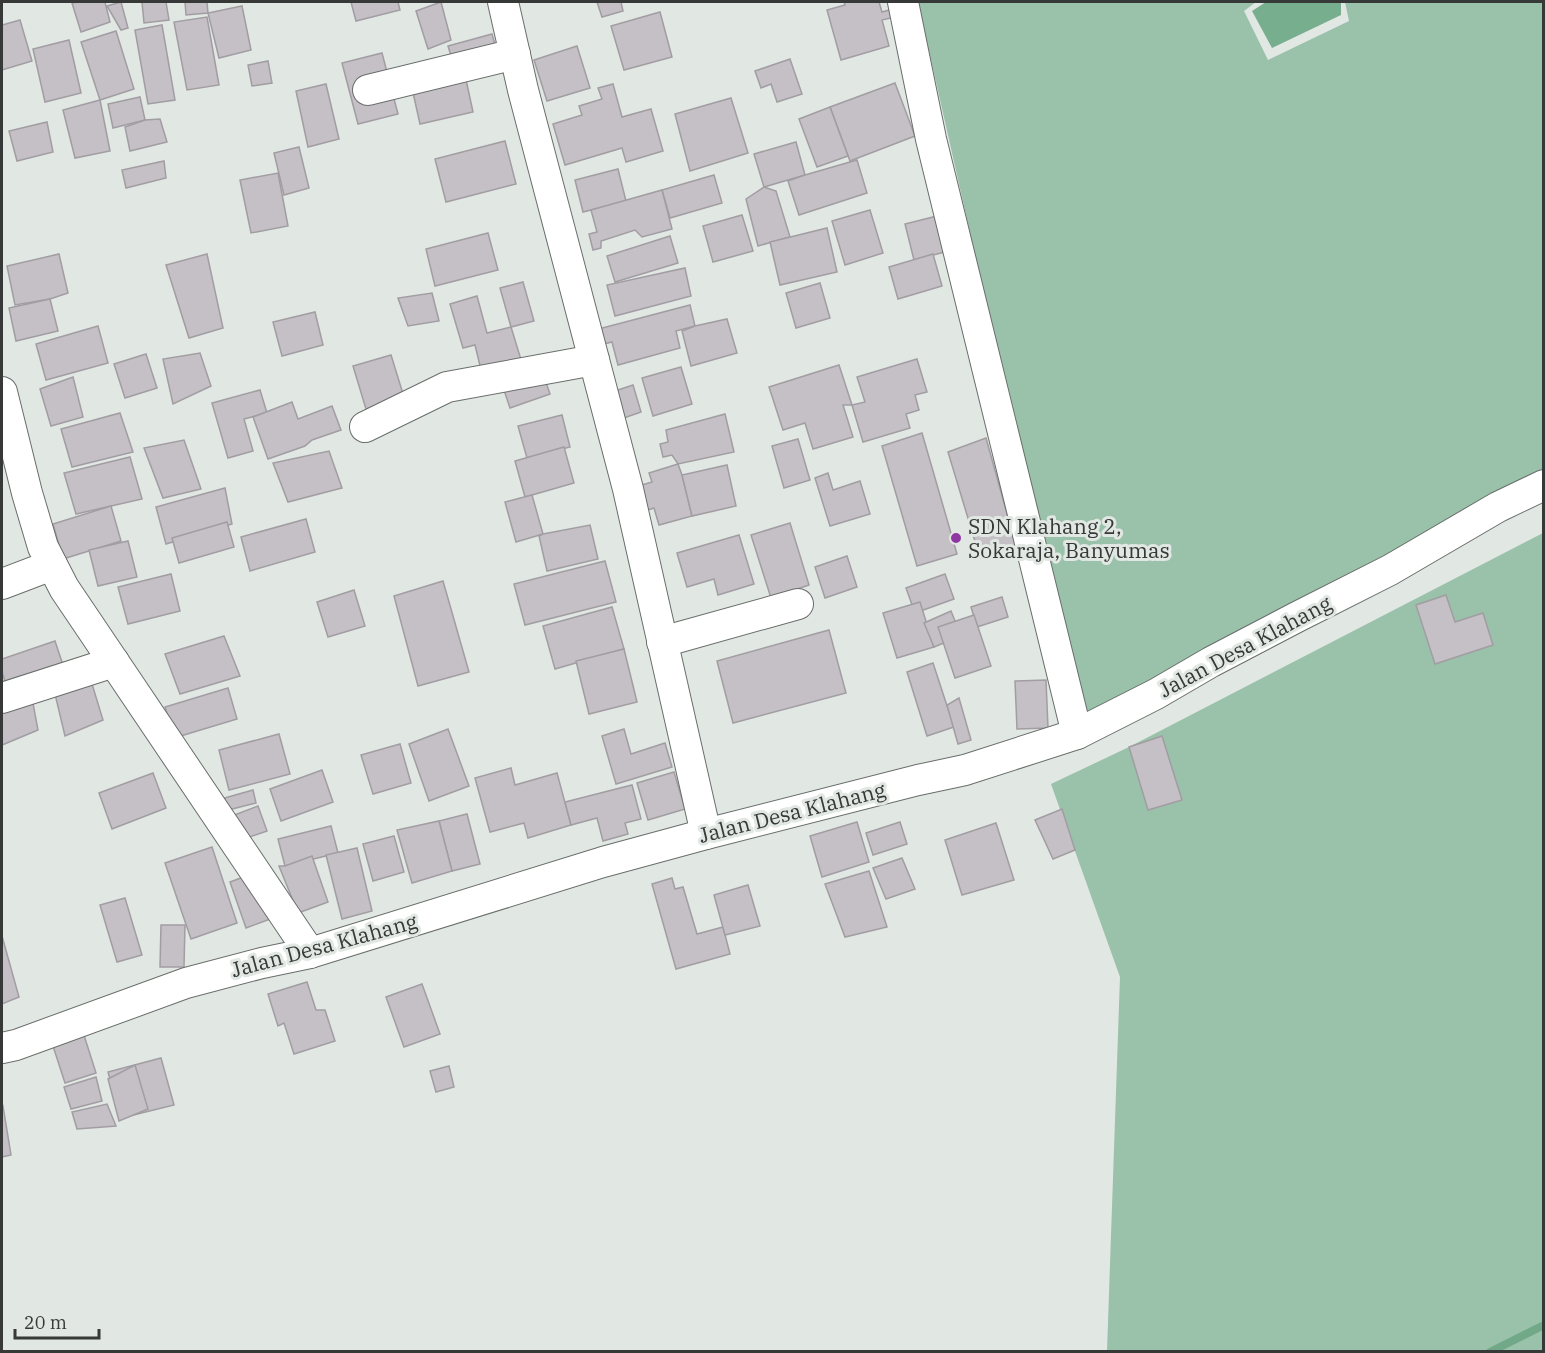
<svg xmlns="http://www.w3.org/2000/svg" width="1545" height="1353" font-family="'IBM Plex Serif',serif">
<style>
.green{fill:#9ac1a9}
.forest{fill:#77ae8e}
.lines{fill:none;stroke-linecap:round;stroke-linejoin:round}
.stream{stroke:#71a888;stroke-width:8}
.building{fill:#c4c0c5;stroke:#a19da2;stroke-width:1.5}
.minor-casing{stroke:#696e6b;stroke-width:32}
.minor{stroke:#fff;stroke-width:30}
.poi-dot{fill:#8f36a2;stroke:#e1e7e3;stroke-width:2}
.labels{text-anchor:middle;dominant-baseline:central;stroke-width:6;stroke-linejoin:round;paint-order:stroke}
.poi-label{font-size:21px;fill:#363937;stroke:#e1e7e3;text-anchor:start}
.street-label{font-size:21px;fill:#363937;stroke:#e1e7e3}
</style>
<rect width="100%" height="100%" fill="#e1e7e3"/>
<!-- green -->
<g class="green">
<path d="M918,2h338l-12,9 24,49 81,-39 -4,-19h198v476l-462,247z"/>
<path d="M1543,533v818h-436l13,-374 -69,-193 78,-37z"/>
</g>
<!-- forest -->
<path class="forest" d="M1266,2h75v13l-69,33 -20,-37z"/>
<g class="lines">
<!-- stream -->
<path class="stream" d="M1490,1352l54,-27"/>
</g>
<!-- building -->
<g class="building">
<path d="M78,2h27l5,20 -29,10 -9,-29z"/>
<path d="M121,2l7,26 -7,2 -14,-24z"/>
<path d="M142,2h24l3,18 -25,3z"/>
<path d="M185,2h22l1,11 -22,2z"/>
<path d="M351,2h47l2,8 -44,11z"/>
<path d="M441,2l10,38 -23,9 -12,-38z"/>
<path d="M597,2h24l2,9 -21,6z"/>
<path d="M844,2h35l3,10 11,-3 2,8 -13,3 7,26 -48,14 -14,-50 18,-5z"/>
<path d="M242,6l9,44 -32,8 -11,-45z"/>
<path d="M660,12l12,45 -48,13 -13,-44z"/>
<path d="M207,17l12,68 -32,5 -13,-68z"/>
<path d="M20,20l12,41 -30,9v-45z"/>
<path d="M162,25l13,75 -27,4 -13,-74z"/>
<path d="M116,31l18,58 -34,11 -19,-58z"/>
<path d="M492,34l9,32 -43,12 -10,-32z"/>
<path d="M69,40l12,53 -36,9 -12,-53z"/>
<path d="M577,46l13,42 -43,13 -13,-41z"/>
<path d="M382,53l16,61 -40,10 -16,-61z"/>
<path d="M790,59l12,35 -25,8 -6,-18 -10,4 -6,-17z"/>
<path d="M268,61l4,22 -20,3 -4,-21z"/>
<path d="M465,75l8,37 -53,12 -8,-36z"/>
<path d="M895,83l20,53 -65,25 -20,-54z"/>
<path d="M326,84l13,55 -31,8 -12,-56z"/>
<path d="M613,84l9,33 29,-8 12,42 -37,11 -4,-14 -57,17 -12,-41 29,-9 -3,-9 23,-7 -4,-11z"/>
<path d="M140,97l5,23 -32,8 -5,-24z"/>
<path d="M731,98l17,55 -58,18 -15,-57z"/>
<path d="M100,100l10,51 -35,7 -12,-48z"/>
<path d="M830,107l18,49 -31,11 -18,-48z"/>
<path d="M160,119l7,23 -37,9 -5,-24 20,-7z"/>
<path d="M47,122l6,30 -36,9 -8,-30z"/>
<path d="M505,141l11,43 -70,18 -11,-43z"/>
<path d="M796,142l9,33 -41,12 -10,-33z"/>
<path d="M299,147l10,41 -25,7 -10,-42z"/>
<path d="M857,160l10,33 -68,22 -11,-34 17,-6z"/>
<path d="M164,161l2,17 -40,10 -4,-18z"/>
<path d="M618,169l8,32 -43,11 -8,-32z"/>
<path d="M278,173l10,53 -37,7 -11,-53z"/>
<path d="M714,175l8,28 -52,15 -8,-28z"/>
<path d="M764,187l12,4 14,46 -32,9 -12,-47z"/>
<path d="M662,190l10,39 -30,8 -7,-7 -34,11v7l-8,2 -4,-16 8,-2 -6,-22z"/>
<path d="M870,210l13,43 -38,12 -13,-44z"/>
<path d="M742,215l11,36 -40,11 -10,-36z"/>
<path d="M937,216l8,36 -31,8 -9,-36z"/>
<path d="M827,228l10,44 -57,13 -10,-43z"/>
<path d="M488,233l10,37 -63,16 -9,-37z"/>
<path d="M670,236l8,27 -63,19 -8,-26z"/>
<path d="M59,254l9,39 -18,6 -35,6 -8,-39z"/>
<path d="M207,254l16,74 -34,10 -23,-73z"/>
<path d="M933,254l9,32 -44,13 -9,-32z"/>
<path d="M685,268l6,28 -76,20 -8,-31z"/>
<path d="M523,282l11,39 -23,6 -11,-39z"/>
<path d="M820,283l10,35 -34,10 -10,-35z"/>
<path d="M432,293l7,28 -31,5 -10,-28z"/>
<path d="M477,296l10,37 24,-6 11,36 -40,11 -7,-29 -12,3 -13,-44z"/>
<path d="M50,299l8,32 -42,10 -7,-33z"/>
<path d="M690,305l5,21 -19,5 4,17 -62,17 -6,-23 -21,5 -4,-15z"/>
<path d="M315,312l8,33 -41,11 -9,-34z"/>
<path d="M727,319l10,34 -46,13 -9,-35 13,-5z"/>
<path d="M98,326l10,37 -62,17 -10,-36z"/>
<path d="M200,353l11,33 -38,18 -10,-45z"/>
<path d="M146,354l11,34 -32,10 -11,-34z"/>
<path d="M391,355l13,42 -38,12 -13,-43z"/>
<path d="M538,359l12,35 -40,14 -12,-36z"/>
<path d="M917,359l10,33 -12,3 4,15 -13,4 4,14 -47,14 -11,-37 13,-3 -8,-25z"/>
<path d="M839,365l13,40h-9l10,32 -40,12 -8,-26 -22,7 -14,-43z"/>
<path d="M681,367l11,37 -39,12 -11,-38z"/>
<path d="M73,377l10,40 -32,9 -11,-37z"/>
<path d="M633,385l8,27 -23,8 -9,-27z"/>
<path d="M260,390l7,23 -23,6 9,32 -25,7 -16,-55z"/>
<path d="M292,402l6,17 34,-13 9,24 -29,10 -7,6 -37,13 -15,-42z"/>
<path d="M120,413l13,39 -61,15 -11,-38z"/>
<path d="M725,414l9,38 -56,12 -6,-9 -9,2 -3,-13 8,-2 -2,-12z"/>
<path d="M562,415l8,32 -43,11 -9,-32z"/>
<path d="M922,433l35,121 -40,12 -35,-120z"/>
<path d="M986,438l30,108 -36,12 -32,-106z"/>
<path d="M798,439l12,41 -26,8 -12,-42z"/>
<path d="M184,440l17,49 -38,9 -19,-50z"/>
<path d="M564,447l10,36 -49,14 -10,-36z"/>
<path d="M329,451l13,37 -54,14 -15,-39z"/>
<path d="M130,457l12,42 -66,15 -12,-41z"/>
<path d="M678,464l4,11 10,41 -33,9 -5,-17 -19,6 -7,-25 24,-7 -3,-9z"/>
<path d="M727,465l9,41 -44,10 -10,-41z"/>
<path d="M828,473l5,17 27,-9 10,33 -40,12 -15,-48z"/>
<path d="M225,488l7,36 -66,20 -10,-37z"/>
<path d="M532,495l11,39 -27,8 -11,-40z"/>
<path d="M111,506l10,35 -58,18 -10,-35z"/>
<path d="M306,519l9,33 -65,19 -9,-34z"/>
<path d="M227,522l7,25 -55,16 -7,-25z"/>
<path d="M790,523l19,62 -38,13 -20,-63z"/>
<path d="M590,525l8,34 -51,12 -8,-35 4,-2z"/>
<path d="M739,535l15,49 -36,11 -4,-16 -27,8 -10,-34z"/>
<path d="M128,541l9,36 -39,9 -9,-36z"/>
<path d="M847,556l10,31 -32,11 -10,-31z"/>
<path d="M605,561l11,41 -91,23 -11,-41z"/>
<path d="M171,574l9,37 -52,13 -10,-37z"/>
<path d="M945,574l9,25 -39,14 -9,-25z"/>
<path d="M443,581l26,91 -51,14 -24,-90z"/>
<path d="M354,590l11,36 -37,11 -11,-35z"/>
<path d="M1446,595l9,27 28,-9 10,32 -58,19 -19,-59z"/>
<path d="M1002,597l6,20 -31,10 -6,-20z"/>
<path d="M920,602l14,45 -37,11 -14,-45z"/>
<path d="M612,607l12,42 -69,20 -12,-43z"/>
<path d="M951,611l10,25 -27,11 -10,-24z"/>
<path d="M974,615l17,51 -36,12 -17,-51z"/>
<path d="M829,630l17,63 -113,30 -16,-62z"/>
<path d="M224,636l16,40 -60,18 -15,-40z"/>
<path d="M55,641l11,33 -57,20 -7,-22v-13z"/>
<path d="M624,649l13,53 -48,12 -13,-53z"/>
<path d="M933,663l21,64 -27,9 -20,-64z"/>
<path d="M1046,680l2,48 -31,1 -2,-48z"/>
<path d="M92,684l11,36 -38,16 -10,-42z"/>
<path d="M228,688l9,31 -63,19 -9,-31z"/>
<path d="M32,698l6,32 -36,15v-35z"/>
<path d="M959,698l12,42 -13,4 -11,-39z"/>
<path d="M448,729l21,57 -40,15 -20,-57z"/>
<path d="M624,729l7,25 34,-11 7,24 -56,17 -14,-48z"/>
<path d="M279,734l11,40 -61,16 -10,-40z"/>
<path d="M1162,736l20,64 -34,10 -19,-63z"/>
<path d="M400,744l11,39 -38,11 -12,-39z"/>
<path d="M511,768l4,17 42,-12 14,52 -43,13 -4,-15 -34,9 -15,-54z"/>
<path d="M322,770l11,32 -52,19 -11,-32z"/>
<path d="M674,772l11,37 -37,11 -11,-37z"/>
<path d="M153,773l13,35 -54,21 -13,-36z"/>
<path d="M632,785l9,34 -16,4 3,11 -25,7 -6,-23 -26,7 -6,-23z"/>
<path d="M253,790l3,13 -32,8 -3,-12z"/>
<path d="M258,806l9,25 -26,9 -9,-24z"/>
<path d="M1062,809l13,41 -22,9 -18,-39z"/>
<path d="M467,814l13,50 -28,7 -13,-50z"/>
<path d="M439,821l13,50 -40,12 -15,-53z"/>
<path d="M857,822l12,40 -47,15 -12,-41z"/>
<path d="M900,822l7,22 -34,11 -7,-22z"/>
<path d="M996,823l18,57 -52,15 -17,-55z"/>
<path d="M331,826l7,27 -53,13 -7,-27z"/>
<path d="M394,836l10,36 -31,9 -10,-37z"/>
<path d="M212,847l25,76 -46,16 -26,-76z"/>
<path d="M357,848l15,63 -30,8 -16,-64z"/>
<path d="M312,856l16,46 -30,11 -19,-47h6z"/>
<path d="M902,858l13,31 -29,10 -13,-31z"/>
<path d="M869,871l18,56 -42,10 -20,-53z"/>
<path d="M257,872l16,46 -27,10 -16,-46z"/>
<path d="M672,878l3,11 8,-2 14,47 26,-7 7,27 -54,15 -24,-85z"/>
<path d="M748,885l12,41 -35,9 -11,-40z"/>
<path d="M125,898l17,57 -25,7 -17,-57z"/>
<path d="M161,925h24l-1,42h-24z"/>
<path d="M2,936l17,61 -17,7z"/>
<path d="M307,982l9,28h9l10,31 -41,13 -10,-31 -6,3 -10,-32z"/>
<path d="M422,984l18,50 -36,13 -18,-50z"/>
<path d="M83,1032l13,41 -31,10 -13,-40z"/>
<path d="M161,1058l13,47 -53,13 -13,-46z"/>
<path d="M135,1065l13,44 -29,12 -11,-42z"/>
<path d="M449,1066l5,21 -18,5 -6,-21z"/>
<path d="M96,1077l6,24 -31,8 -7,-22z"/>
<path d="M107,1104l9,22 -39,3 -5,-17z"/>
<path d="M3,1106l8,49 -9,2v-50z"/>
</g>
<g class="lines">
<defs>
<g id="minor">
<path d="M503,2l20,88 105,399 78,345"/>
<path d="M903,2l28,137 146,595"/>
<path d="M368,90l147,-36"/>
<path d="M2,392l25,101 16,54 21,41 246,365"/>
<path d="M365,427l82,-40 147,-27"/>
<path d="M2,584l50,-19"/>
<path d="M662,642l136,-38"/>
<path d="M2,698l112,-36"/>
<path d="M2,1048l14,-3 170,-62 76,-20 48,-10 293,-91 103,-28 212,-54 47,-10 112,-36 79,-40 55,-32 86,-45 93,-47 108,-63 46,-22"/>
</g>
</defs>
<!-- minor casing -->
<use href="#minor" class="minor-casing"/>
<!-- minor -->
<use href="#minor" class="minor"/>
</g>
<!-- markers -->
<circle class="poi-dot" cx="956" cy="538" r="6"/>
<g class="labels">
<!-- poi labels -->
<g class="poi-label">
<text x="968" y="526">SDN Klahang 2,<tspan x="968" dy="24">Sokaraja, Banyumas</tspan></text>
</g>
<!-- street labels -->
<g class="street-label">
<text transform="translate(1245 646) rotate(-28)">Jalan Desa Klahang</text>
<text transform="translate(792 812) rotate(-14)">Jalan Desa Klahang</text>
<text transform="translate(324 945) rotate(-15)">Jalan Desa Klahang</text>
</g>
</g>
<!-- border -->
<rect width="1545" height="1353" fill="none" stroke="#363937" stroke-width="6"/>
<!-- scale -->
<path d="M15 1329v9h84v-9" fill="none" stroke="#363937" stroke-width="3"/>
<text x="24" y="1329" font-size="18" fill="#363937" stroke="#e1e7e3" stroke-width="4.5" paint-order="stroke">20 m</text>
</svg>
